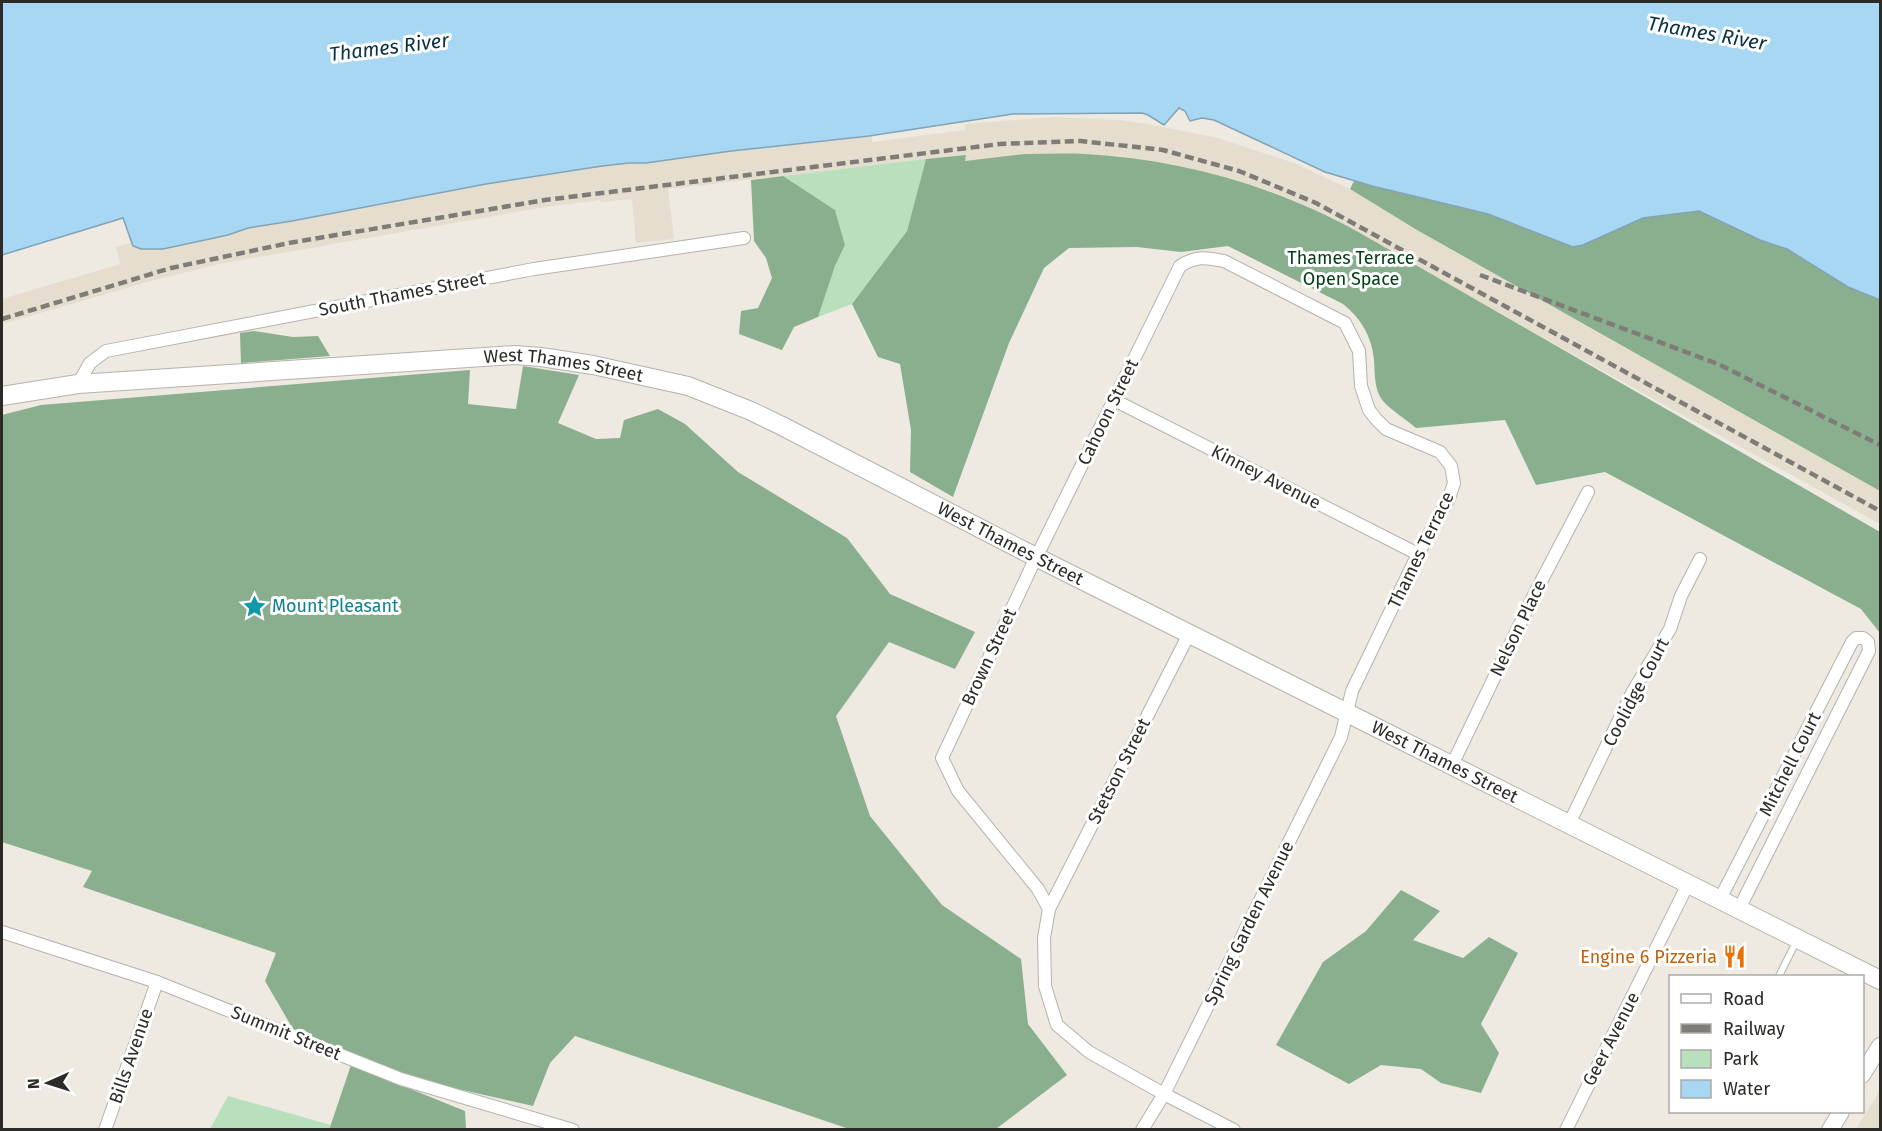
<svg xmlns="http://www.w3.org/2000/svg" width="1882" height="1131" font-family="'Fira Sans',sans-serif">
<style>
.built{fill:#e5decf}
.green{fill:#b9e0bd}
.forest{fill:#89af8e}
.water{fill:#a7d7f2;stroke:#82a3b5;stroke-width:1.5}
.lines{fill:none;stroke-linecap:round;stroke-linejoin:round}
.service-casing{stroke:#b5b2ab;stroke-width:8}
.minor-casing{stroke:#b5b2ab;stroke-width:14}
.tertiary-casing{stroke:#b5b2ab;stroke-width:18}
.secondary-casing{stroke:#b5b2ab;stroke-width:20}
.service{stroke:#fff;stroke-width:6}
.minor{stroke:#fff;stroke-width:12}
.tertiary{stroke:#fff;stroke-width:16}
.secondary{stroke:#fff;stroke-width:18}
.rail{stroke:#7f7c77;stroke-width:4.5;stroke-dasharray:9 4.5;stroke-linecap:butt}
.labels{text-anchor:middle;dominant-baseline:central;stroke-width:6;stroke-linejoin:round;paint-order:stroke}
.park-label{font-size:18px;fill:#004015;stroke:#fff}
.street-label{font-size:18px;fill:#2c2a27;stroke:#fff}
.culture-label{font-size:18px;fill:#0d838f;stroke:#fff;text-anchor:start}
.food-label{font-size:18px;fill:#c56008;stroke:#fff;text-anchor:end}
.water-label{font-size:20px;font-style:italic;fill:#083144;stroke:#fff}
</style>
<rect width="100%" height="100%" fill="#eeeae2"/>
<!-- built -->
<g class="built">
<path d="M1054,117l66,3 33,5 65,13 76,25 56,26 67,41 463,261v33l-472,-261 -73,-44 -51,-23 -50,-17 -62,-15 -52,-8 -74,-2 -81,7v-6l-297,34 6,50 -38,4 -4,-44 -31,3 -1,-2 -60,8 -321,56 -68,17 -149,43v-25l118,-35 -4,-17 14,-4 -3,-10 5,11 4,4 27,1 65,-14 20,-7 44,-7 194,-37 116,-18 27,-3h17l85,-12 141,-15v6l93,-12v-6z"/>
<path d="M1880,1090v39h-24z"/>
</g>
<!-- green -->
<g class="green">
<path d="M926,159l-19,72 -55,73 -34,13 17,-51 10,-21 -10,-35 -52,-34z"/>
<path d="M228,1096l103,29 -2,5 -119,-1z"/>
</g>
<!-- forest -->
<g class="forest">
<path d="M1025,154c20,0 40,-1 60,0 96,5 191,32 275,79l520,299v101l-19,-24 -256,-137 -69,13 -31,-65 -89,8c-10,-9 -24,-17 -33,-27 -9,-11 -8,-27 -9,-41 -2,-23 -13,-42 -31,-56l-115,-58 -47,6 -44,-5 -68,1 -25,20 -35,75 -56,154 -43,-25 1,-42 -11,-66 -22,-7 -26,-53 55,-73 19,-72 40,-4 -1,6z"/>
<path d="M783,176l52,34 10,35 -10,21 -17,51 -24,10 -12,23 -43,-16 2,-23 17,-3 14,-30 -6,-20 -12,-17 -3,-61z"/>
<path d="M1354,181l134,33 55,20 25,11 75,-27 56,-7 61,29 27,9 61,38 32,13v191l-463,-261 -67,-41z"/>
<path d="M254,331l39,6 25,-1 12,20 -89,7 -1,-30z"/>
<path d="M523,366l56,9 -21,48 38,16 24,-1 4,-18 34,-11 27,15 53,48 109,66 43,56 85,38 -20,37 -66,-27 -53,74 34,100 72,89 79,54 7,65 39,51 -71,54h-147l-274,-93 -25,27 -17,43 -110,-25 -130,-52 -28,-48 11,-28 -193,-66 9,-16 -90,-29v-427l39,-10 429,-35 -2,34 48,5z"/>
<path d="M1401,890l39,21 -27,29 50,18 26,-21 29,16 -37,71 18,29 -18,40 -40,-10 -20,-14 -40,-4 -32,19 -73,-39 47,-83 43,-31z"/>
<path d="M351,1065l114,46 1,18 -137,1z"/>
</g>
<!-- water -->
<path class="water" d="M2,2h1878v298l-32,-13 -61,-38 -27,-9 -61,-29 -56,7 -60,27 -10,2 -85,-33 -116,-28 -47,-14 -111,-52 -12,-2 -12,3 -5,-10 -6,-3 -15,17 -16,-10 -6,-2 -129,1 -144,22 -138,15 -85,12h-17l-27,3 -116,18 -194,37 -44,7 -20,7 -65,14h-22l-8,-3 -10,-28 -121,37z"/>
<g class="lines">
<defs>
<path id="service" d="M1779,976l17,-34"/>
<g id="minor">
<path d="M78,384l12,-21 16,-12 428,-82 210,-31"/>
<path d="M1114,400l304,154"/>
<path d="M1452,765l83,-172 53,-101"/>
<path d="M1569,824l63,-131 38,-64 11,-33 19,-37"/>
<path d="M1720,899l132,-257 4,-4h7l5,4 1,9 -130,258"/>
<path d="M1049,909l140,-275"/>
<path d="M2,932l155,50 244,97 172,51"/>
<path d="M105,1130l52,-148"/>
<path d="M1142,1130l22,-36 177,-357 11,-46 66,-137 31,-56 5,-15 -3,-17 -11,-14 -54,-23 -10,-10 -7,-9 -8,-24 -2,-35 -14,-28 -121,-62c-19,-4 -28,-5 -44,5l-149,302 -89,190 16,33 80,98 11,20 -5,29 1,48 12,39 32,27 75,42 70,36"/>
<path d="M1566,1130l122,-246"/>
</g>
<g id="tertiary">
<path d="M1862,1075l18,-29"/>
<path d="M1830,1130l11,-18"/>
</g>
<g id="secondary">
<path id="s1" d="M2,396l76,-12 437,-29 26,2 52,8 95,21 63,25 31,15 240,124 858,430"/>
</g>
</defs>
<!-- service casing -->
<use href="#service" class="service-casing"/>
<!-- minor casing -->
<use href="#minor" class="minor-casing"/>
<!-- tertiary casing -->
<use href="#tertiary" class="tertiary-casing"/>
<!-- secondary casing -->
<use href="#secondary" class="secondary-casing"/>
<!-- service -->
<use href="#service" class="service"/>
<!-- minor -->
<use href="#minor" class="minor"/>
<!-- tertiary -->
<use href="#tertiary" class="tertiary"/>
<!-- secondary -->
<use href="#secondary" class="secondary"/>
<!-- rail -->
<g class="rail">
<path d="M1480,275l238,89 162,81"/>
<path d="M2,319l169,-51 118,-25 256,-43 455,-56 81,-3 82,9 76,21 77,32 564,308"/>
</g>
</g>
<!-- icons -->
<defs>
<symbol id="sight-bare" viewBox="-9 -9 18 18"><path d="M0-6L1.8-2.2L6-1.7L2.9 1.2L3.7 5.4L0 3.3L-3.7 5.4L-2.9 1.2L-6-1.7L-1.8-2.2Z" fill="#0f9aa8" stroke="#fff" stroke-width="2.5" paint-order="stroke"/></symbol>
<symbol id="restaurant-bare" viewBox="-9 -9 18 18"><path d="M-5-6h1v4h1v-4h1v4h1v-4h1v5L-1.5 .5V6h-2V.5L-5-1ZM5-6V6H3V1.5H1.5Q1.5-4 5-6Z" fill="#e8710a" stroke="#fff" stroke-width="2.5" paint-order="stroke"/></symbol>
</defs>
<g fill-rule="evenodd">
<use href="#sight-bare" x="238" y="590" width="33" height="33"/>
<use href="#restaurant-bare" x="1718" y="940" width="33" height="33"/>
</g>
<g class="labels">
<!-- park labels -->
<g class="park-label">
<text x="1351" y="258">Thames Terrace<tspan x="1351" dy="21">Open Space</tspan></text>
</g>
<!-- street labels -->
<g class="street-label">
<text transform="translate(402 294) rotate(-11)">South Thames Street</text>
<text stroke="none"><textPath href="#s1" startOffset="564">West Thames Street</textPath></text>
<text transform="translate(1108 412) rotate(-64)">Cahoon Street</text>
<text transform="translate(1266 477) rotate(27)">Kinney Avenue</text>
<text stroke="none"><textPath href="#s1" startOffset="1050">West Thames Street</textPath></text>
<text transform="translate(1421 550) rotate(-64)">Thames Terrace</text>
<text transform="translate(1518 628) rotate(-64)">Nelson Place</text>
<text transform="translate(989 657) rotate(-65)">Brown Street</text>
<text transform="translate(1636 692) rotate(-62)">Coolidge Court</text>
<text stroke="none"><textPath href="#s1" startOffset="1536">West Thames Street</textPath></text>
<text transform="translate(1790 764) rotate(-63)">Mitchell Court</text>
<text transform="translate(1119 771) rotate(-63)">Stetson Street</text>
<text transform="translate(1249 923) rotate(-64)">Spring Garden Avenue</text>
<text transform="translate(286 1033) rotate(22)">Summit Street</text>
<text transform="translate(1611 1039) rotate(-63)">Geer Avenue</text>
<text transform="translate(131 1056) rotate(-71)">Bills Avenue</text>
</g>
<!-- culture labels -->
<g class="culture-label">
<text x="272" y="606">Mount Pleasant</text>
</g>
<!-- food labels -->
<g class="food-label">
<text x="1717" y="957">Engine 6 Pizzeria</text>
</g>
<!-- water labels -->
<g class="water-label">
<text transform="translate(1707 33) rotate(10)">Thames River</text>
<text transform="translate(389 47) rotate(-7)">Thames River</text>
</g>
</g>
<!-- border -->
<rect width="1882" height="1131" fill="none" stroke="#2c2a27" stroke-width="6"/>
<!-- legend -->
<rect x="1669" y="975" width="195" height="138" fill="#ffffff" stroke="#abaaa9" stroke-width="1.5"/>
<rect x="1681" y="994" width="30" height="9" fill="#ffffff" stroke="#abaaa9" stroke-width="1.5"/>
<text x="1723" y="1005" font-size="18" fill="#2c2a27">Road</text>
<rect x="1681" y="1024" width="30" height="9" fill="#7f7c77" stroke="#abaaa9" stroke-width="1.5"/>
<text x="1723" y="1035" font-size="18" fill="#2c2a27">Railway</text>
<rect x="1681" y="1050" width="30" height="18" fill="#b9e0bd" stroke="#abaaa9" stroke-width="1.5"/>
<text x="1723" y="1065" font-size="18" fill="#2c2a27">Park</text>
<rect x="1681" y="1080" width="30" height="18" fill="#a7d7f2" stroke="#abaaa9" stroke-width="1.5"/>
<text x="1723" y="1095" font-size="18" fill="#2c2a27">Water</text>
<!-- north arrow -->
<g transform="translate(48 1083) rotate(267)" stroke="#ffffff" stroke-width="4.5" paint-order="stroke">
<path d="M0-4.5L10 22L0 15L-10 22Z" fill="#2c2a27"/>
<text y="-9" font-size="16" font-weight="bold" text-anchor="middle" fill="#2c2a27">N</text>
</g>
</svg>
